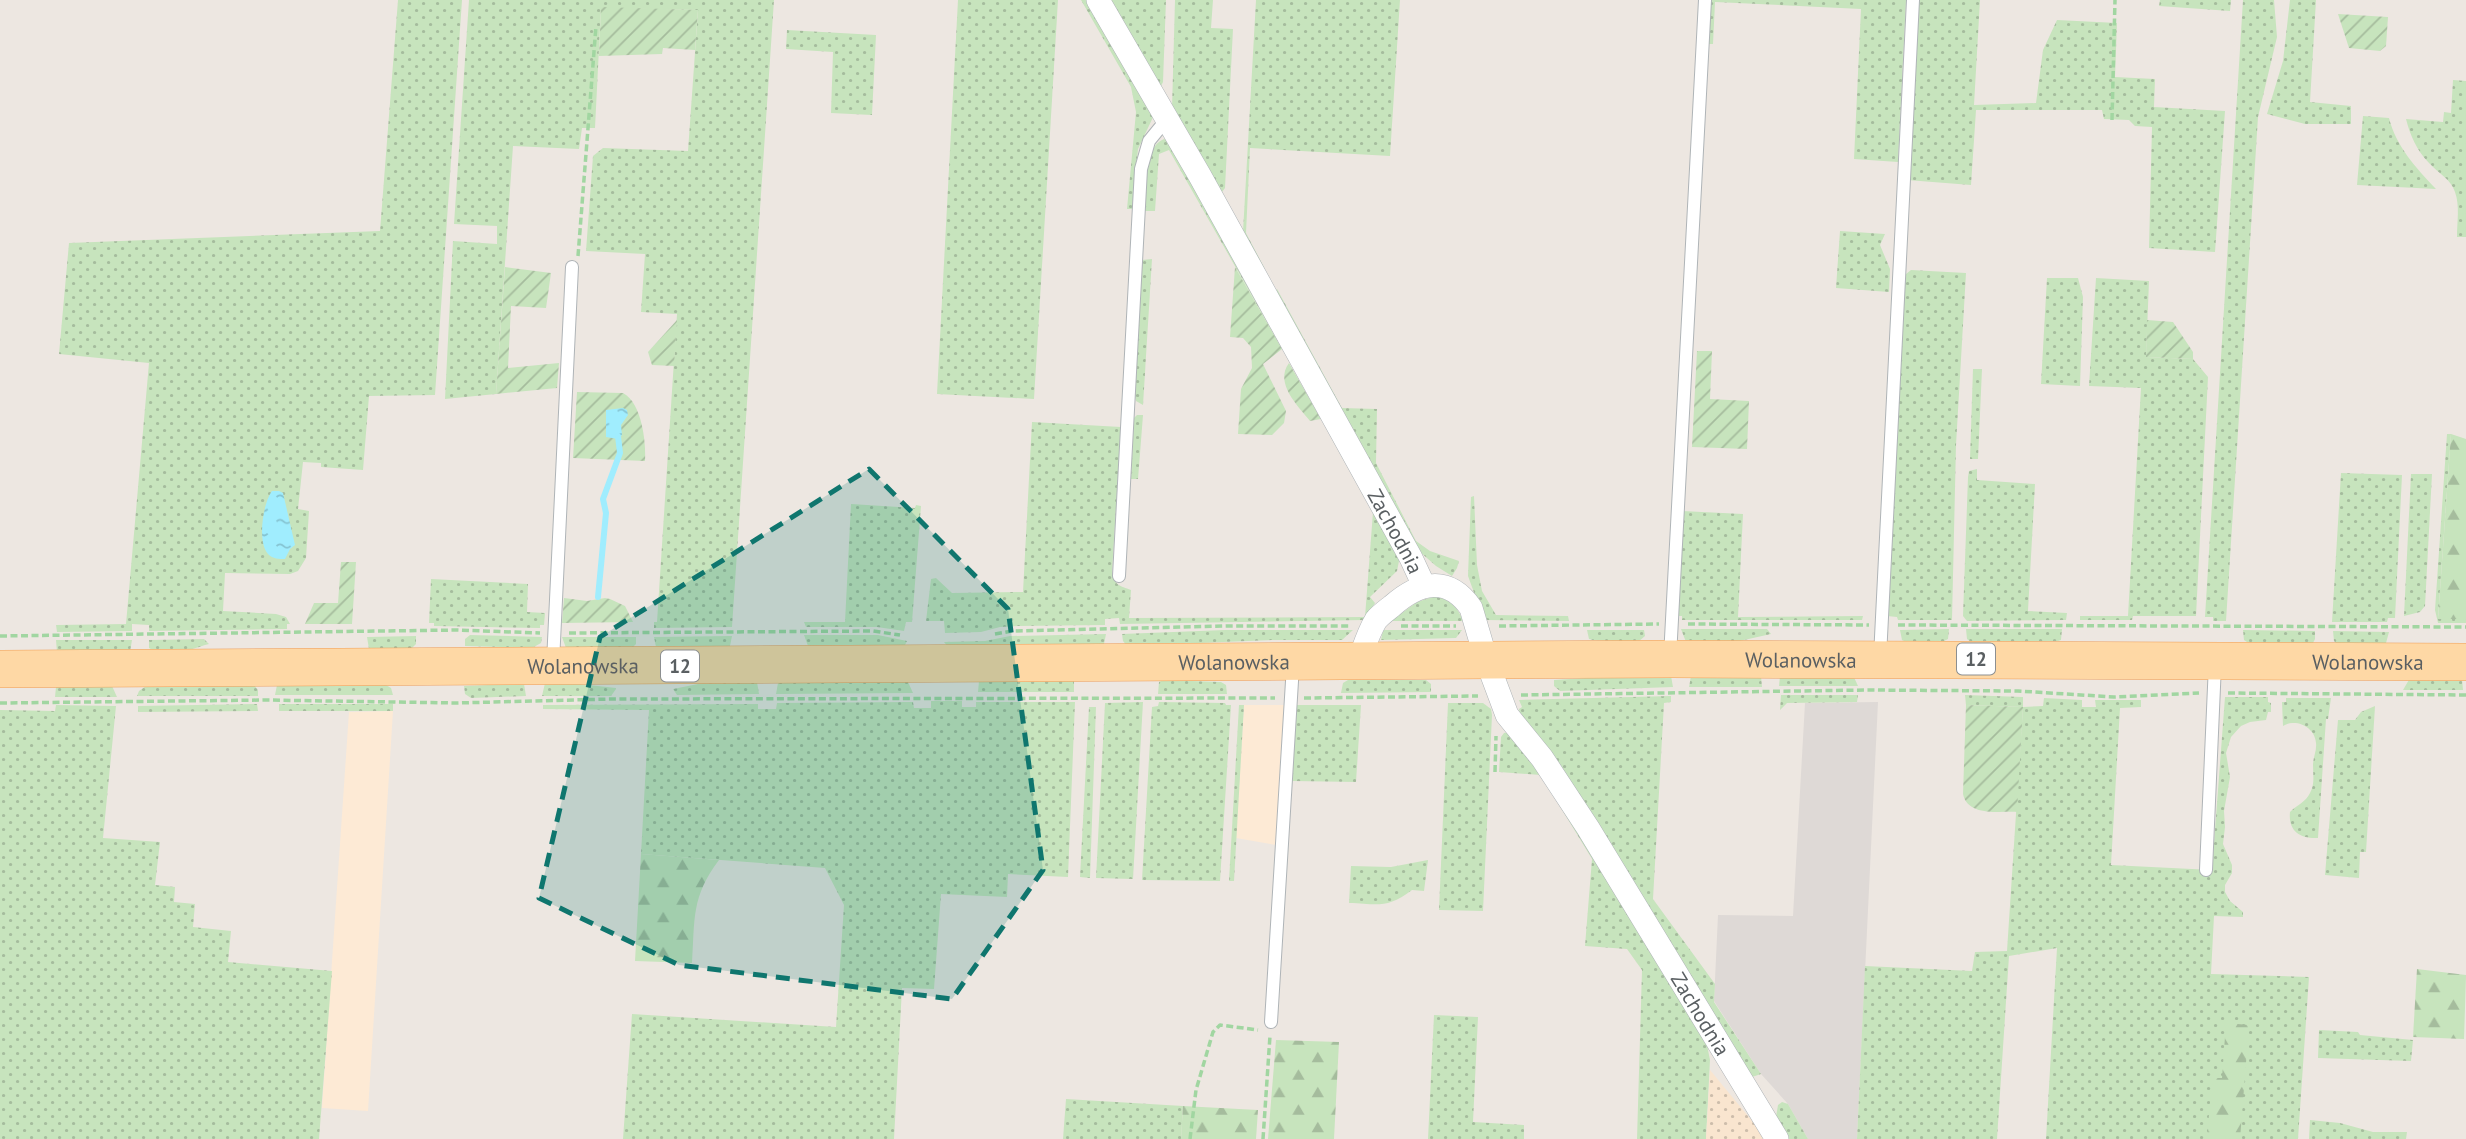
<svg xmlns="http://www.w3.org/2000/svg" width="2466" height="1139" font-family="'PT Sans',sans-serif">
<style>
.commercial{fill:#fdead5}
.industrial{fill:#ded9d6}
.grass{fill:url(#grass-dots)}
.forest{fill:url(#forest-firs)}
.sand{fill:url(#sand-dots)}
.garden{fill:url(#garden-furrows)}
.water{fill:url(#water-ripples)}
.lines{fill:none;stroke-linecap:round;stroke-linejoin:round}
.stream{stroke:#a0edfe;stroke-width:6}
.service-casing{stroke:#afb4b7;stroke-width:14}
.minor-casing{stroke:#afb4b7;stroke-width:24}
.primary-casing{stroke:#ef9d57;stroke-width:38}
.path{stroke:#a1d6a1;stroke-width:3.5;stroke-dasharray:7 3.5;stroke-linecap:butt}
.service{stroke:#fff;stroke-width:12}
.minor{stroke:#fff;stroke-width:23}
.primary{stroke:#fed8a5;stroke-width:37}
.marked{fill:#0f766e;fill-opacity:0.2;stroke:#0f766e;stroke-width:5;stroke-dasharray:14 9;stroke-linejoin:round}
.labels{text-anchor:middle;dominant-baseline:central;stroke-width:7;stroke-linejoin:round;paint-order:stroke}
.shield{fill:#fff;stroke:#8c8f91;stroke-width:2}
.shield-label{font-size:19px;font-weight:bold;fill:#5a5f62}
.street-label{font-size:21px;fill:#5a5f62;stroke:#fff}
</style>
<defs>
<pattern id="grass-dots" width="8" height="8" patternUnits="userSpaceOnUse" patternTransform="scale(1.75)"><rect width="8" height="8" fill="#c7e4bd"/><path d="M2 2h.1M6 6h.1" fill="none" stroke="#a5bc9d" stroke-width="1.8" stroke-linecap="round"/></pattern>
<pattern id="forest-firs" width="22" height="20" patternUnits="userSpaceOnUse" patternTransform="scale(1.75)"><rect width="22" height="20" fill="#c7e4bd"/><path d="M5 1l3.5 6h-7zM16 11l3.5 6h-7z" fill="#a5bc9d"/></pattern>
<pattern id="sand-dots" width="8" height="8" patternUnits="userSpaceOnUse" patternTransform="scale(1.75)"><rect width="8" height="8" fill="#f9e5cf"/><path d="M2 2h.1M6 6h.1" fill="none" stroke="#cdbdab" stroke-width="1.8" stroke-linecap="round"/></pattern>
<pattern id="garden-furrows" width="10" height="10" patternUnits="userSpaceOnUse" patternTransform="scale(1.75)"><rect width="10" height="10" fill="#c7e4bd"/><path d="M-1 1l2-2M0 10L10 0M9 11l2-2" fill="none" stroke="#a5bc9d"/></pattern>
<pattern id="water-ripples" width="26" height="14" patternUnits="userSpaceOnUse" patternTransform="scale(1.75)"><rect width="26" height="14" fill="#a0edfe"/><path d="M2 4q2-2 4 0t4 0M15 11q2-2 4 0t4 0" fill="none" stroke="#85c3d1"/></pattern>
</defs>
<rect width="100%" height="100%" fill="#ede7e1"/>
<!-- commercial -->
<g class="commercial">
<path d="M1244,705h40l-8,140 -40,-7z"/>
<path d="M393,711l-25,400 -46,-3 27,-396z"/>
</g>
<!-- industrial -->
<path class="industrial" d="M1878,702l-21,437h-49l-20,-35 -27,-30 -47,-73 4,-86 75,1 12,-213z"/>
<!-- grass -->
<g class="grass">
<path d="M398,0h64l-27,395 -66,1 -6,74 -42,-3v-4l-18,-1 -5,47 11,2 -3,47 -8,13 -8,3 -65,-1 -2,38 53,3 10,3 4,7h-3v5l-138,2v-6l-17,-1v7l-75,1 -1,-7 70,-1 23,-261 -90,-9 10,-111 311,-12z"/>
<path d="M469,0h305l-42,627 -78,1v-6h3l20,-308 -36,-2 4,-58 -59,-3 7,-95 10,-8 85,3 10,-141 -97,-2 -6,120h-13l-3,21 -66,-3 -17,248 -51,5 8,-158 44,3v-18l-43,-2z"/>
<path d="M958,0h100l-24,399 -97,-5z"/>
<path d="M1081,0h10l64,113 -17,36 -6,60h-5l9,-97 -5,-25z"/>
<path d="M1108,0h58l-3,82 -2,4z"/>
<path d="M1175,0h38l-2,28 22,1 -8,159 -3,4 -50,-83z"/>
<path d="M1256,0h144l-10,156 -140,-8 -4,85 19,36 -5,-3 -17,-34z"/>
<path d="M1710,0h196l-8,162 -44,-3 7,-150 -146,-7 -2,42h-7z"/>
<path d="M1918,0h62l-6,105 62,-2 7,-53 14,-30 60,3 -2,54 40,2 -1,28 71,4 -10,141 -66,-4 3,-121 -17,-1 -6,-6 -25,-1 -2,-9h-126l-5,75 -64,-5z"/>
<path d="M2160,0h71l-1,11 -71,-5z"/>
<path d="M2243,0h31l3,37 -19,80 -32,504h-13v-4h-8z"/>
<path d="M2290,0h26l-6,102 41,4v18h-46l-38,-10 16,-53z"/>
<path d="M787,30l89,5 -4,80 -41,-2 2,-61 -47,-3z"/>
<path d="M2453,80l13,1v156h-9c0,-15 3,-31 -2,-45 -4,-13 -17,-19 -26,-29 -12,-12 -19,-28 -23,-44l37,3 1,-10 7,1z"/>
<path d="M2363,116l26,2c7,28 27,50 47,71l-79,-4z"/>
<path d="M1164,139l5,2 116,206 -3,2 -113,-199 -10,4 -4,57h-11c2,-20 -2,-63 20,-72z"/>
<path d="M1840,231l45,3 -5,11 10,24 -1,23 -53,-4z"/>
<path d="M1152,259l-9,146 -7,-4 -1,-5 7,-136z"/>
<path d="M1911,270l55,3 -10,172 -4,175h-54l-1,-3 -10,-1 17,-331 2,-11z"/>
<path d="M2047,278h31l5,19 -3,89 -39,-2z"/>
<path d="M2096,278l53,3 -3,76 47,2 15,18 -12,239h-63l-1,4h-52v-4h48l13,-228 -52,-2z"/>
<path d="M1277,289l65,119 35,1 -1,54 40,78 14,10 29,10 -2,7 -5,8 -16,-10 -17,-15 -145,-258z"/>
<path d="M1973,369h9l-4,90h-8z"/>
<path d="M1137,415h6l-5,64h-7l3,-61z"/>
<path d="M1032,422l89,5 -9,145c2,13 8,14 19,18l-2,28 236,-1 8,-105 -41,-73 5,-1 67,122 -5,1 -2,10 -27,26 5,6 -10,17 -245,4 -1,-6 -14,1v6l-87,1 -18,1 -19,5 -36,1 -1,-12h-18l5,-42 5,-1 16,15 71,-1z"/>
<path d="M2447,434h4l-13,184 28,1v4h-28l-3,-13z"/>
<path d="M1977,469v11l58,4 -7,127 39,2 -1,7 -99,1 -4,-5 5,-139 1,-6z"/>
<path d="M2341,473l61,2 -7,143h-7l-1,4h-55z"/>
<path d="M2411,474h21l-7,132 -5,6 -16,4z"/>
<path d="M1474,496l3,69 5,26 14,24 72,1 1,5 -85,-1 -16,-44 3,-79z"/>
<path d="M851,504l64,4 1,-3 5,1 -9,116h-6l-2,9 -27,-4h-71l-2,-5h41z"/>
<path d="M1682,511l61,3 -5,103 125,-1 -1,4h-180v-4h-5z"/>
<path d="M431,579l97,5 -1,28 18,1 -1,12h-4v3l-106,-2v-3h-5z"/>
<path d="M1436,596c15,5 21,10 27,25h-72l26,-19z"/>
<path d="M1681,629h86l4,5 -36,8h-49z"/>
<path d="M1949,629l-1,10 -6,3h-36l-4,-2 -2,-10z"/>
<path d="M1966,629h96l-1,11 -3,1 -87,1 -4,-3z"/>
<path d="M1225,630h128l-11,10h-70l-145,6 -4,-5 -1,-7z"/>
<path d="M1383,630h79l-6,8 -75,2z"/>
<path d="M1587,630h57l1,6 -7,6 -45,-2 -4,-1z"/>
<path d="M2243,630l72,1v8l-3,6 -62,-1 -6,-4z"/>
<path d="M2333,631l56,1 -3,11 -49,1 -3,-3z"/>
<path d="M1106,634l-2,10 -156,3 -4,-5 41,-1 25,-5z"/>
<path d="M470,635l72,2 -1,6 -9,5 -67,-2v-7z"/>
<path d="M804,635h74l29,6 -3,6 -96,-1z"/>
<path d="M416,636v8l-4,4 -43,1 -2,-12z"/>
<path d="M732,636l-2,10 -5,3 -69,-2 -2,-10z"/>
<path d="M562,637h74v7l-4,4h-66z"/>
<path d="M204,639l5,5c-19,5 -42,16 -60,4v-8z"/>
<path d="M56,640h76l-2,12h-73z"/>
<path d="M1853,675l5,11h-79l1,-10z"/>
<path d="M1617,676h54l2,11 -113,4 -6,-5v-6z"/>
<path d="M1691,676h70l1,11h-73z"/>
<path d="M2410,678l52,1 1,11h-60z"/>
<path d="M1074,680v12h-96l1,-11z"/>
<path d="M1163,680l58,2 5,3 1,9h-69l1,-12z"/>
<path d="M1348,680h78l5,4v8l-90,1 2,-10z"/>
<path d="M713,681l44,1 2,12 -82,1 -4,-6z"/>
<path d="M561,682l55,6v1l-5,7h-69l3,-13z"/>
<path d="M908,682l5,11 -137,1 2,-11z"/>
<path d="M520,684h4l2,12 -55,2 -6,-4 -1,-8z"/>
<path d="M254,685l4,5v6h-121l2,-5 7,-5z"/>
<path d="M277,685h109l5,3 2,7h-118z"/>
<path d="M112,686l5,11h-62l1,-10z"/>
<path d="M1781,695h77l-1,7 -70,1 -7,7z"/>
<path d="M1965,695l58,2v10l20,-1 1,-8 38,2v7h14l-1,-7h46v7l-21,1 -9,157 101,5 13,-173h43v5l3,1v9h-3l-2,8 -16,2 -9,4 -10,11 -5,16 4,24 -6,34 1,16 -2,17 9,21v8l-7,12v7l5,9 13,11v5l-29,-1 -3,58 98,3 -11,162h-252l11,-191 -48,8 -12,183h-140l8,-173 107,5 3,-19 32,-1 16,-244 -57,-2z"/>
<path d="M1671,696v6l-7,1 -11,196 62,85 -1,18 47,72 -9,3 -231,-357 -2,-11 3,-2 -3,-7z"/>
<path d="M2286,698h45l-3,21h-2l-8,119c-18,1 -30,-7 -28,-26 7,-7 16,-10 20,-19 5,-9 3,-18 3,-28 0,-7 4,-15 3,-22 -1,-16 -20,-25 -33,-17l-1,-24h4z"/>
<path d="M931,701h31v6h14v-5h99l-7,175 -60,-3 -1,23 -66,-3 -7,95 -32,-1 -8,151h-271l9,-125 204,13 8,-122 -19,-37 -184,-14 8,-144 -106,-1v-4l215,-1v5h18l1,-6 136,-1 1,6h17z"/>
<path d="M1143,702l-10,177 -37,-1 9,-175z"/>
<path d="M1159,702l66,1 1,2h5l-11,176 -78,-1 10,-173 6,-1z"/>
<path d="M1448,703h35l8,6 1,6 -9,196 -44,-1z"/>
<path d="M257,704l1,7 -120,1v-6z"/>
<rect x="279" y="704" width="114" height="7"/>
<path d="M56,705l60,1 -13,132 57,4 -5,43 20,2 -1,15 21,2 -2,23 38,4 -3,31 104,9 -13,168h-319v-429l55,1z"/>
<path d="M1239,705h5l-10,176h-5z"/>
<path d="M1296,705h65l-5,77 -64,-1z"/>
<path d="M2375,706l-9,146h-6l-1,26 -34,-3 13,-155h17l6,-8z"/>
<path d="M1089,707h7l-6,171 -10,-1z"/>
<path d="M1509,732l22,23 175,285 4,20 -4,79h-69l5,-169 -15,-21 -42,-3 7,-87 -51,-84 -42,-3 2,-35 3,-4z"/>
<path d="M1428,860l-4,31 -12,-1c-25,19 -34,14 -63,13l2,-37 40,1z"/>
<path d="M1434,1015l44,2 -5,105 51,3v14h-96z"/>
<path d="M2319,1030l39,2 2,3 53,5 -2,21 -93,-3z"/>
<path d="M1066,1099l117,7 -2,33h-118z"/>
<path d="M1782,1102l6,2 20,35h-22l-10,-22 2,-12z"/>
<path d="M2310,1120l30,3 33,9h34l-1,7h-97z"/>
</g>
<!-- forest -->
<g class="forest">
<path d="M2451,434l15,5v180h-28z"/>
<path d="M641,854l78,6c-28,37 -24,59 -27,103l-57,-2z"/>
<path d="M2417,969l49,6 -2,64 -51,-2z"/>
<path d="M2226,1023l23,2 -9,114h-33l5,-61h10z"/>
<path d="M1276,1040l63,2 -5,97h-66z"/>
<path d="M1183,1106l75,4 -2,29h-75z"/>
</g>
<!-- sand -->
<path class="sand" d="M1710,1070l57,69h-61z"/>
<!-- garden -->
<g class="garden">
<path d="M601,7l97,3 -3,40 -32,-2 -1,6 -63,2z"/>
<path d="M2338,14l50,3 -2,29 -6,5 -31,-3z"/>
<path d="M505,267l46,6 -5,35 -35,-2 -3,62 51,-5 -2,25 -61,6z"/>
<path d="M1235,267l47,82 -19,15 23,47 -2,12 -12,12 -34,-1 3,-45 11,-21 -1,-21 -8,-9 -13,-1z"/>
<path d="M677,320l-3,46 -22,-1 -4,-13z"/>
<path d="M2147,320l26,2 20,30v7l-47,-2z"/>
<path d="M1697,351h15l-2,48 39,2 -2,48 -55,-2z"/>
<path d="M1289,363l32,56 -11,2c-12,-15 -36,-38 -21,-58z"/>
<path d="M577,392l46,1c19,10 23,49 22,68l-72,-3z"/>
<path d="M341,562h15l-4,62h-47l9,-21h24z"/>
<path d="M564,598l23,3 18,-3 5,1 15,7 8,16 -71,1z"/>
<path d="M1966,705l57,2 -6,105c-18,-1 -49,5 -54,-18z"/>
</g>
<!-- water -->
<g class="water">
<path d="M623,408l4,2 1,5 -7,10 1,10 -4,4 -12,-2v-27z"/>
<path d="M279,491l4,2 12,52 -5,4 -5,10c-6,0 -12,0 -17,-5 -11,-12 -5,-51 4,-63z"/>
</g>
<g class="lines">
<!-- stream -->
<path class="stream" d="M598,597l8,-84 -3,-14 17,-46 -2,-17"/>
<defs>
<g id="service">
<path d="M1119,576l22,-407 8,-28 18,-22"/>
<path d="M1670,657l35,-657"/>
<path d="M1880,657l33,-657"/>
<path d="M553,662l19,-395"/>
<path d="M2206,870l9,-206"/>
<path d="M1271,1022l22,-357"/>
</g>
<g id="minor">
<path id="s1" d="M1098,0l102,176 211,382 13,28"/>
<path id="s2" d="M1359,661c5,-14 9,-28 17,-41 4,-5 11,-10 16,-14 27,-24 56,-31 79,2l15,51 21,56 35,43 46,70 189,311"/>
</g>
<g id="primary">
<path id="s3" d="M0,669l1670,-10 796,3"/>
</g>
</defs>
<!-- service casing -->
<use href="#service" class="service-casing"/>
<!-- minor casing -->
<use href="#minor" class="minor-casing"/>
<!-- primary casing -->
<use href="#primary" class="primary-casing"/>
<!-- path -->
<g class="path">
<path d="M2112,120l3,-120"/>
<path d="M578,256l18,-230"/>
<path d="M1688,624l181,1"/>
<path d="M1898,625l568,2"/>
<path d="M1401,626h55"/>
<path d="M1499,626l160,-2"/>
<path d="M569,633l304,-2 27,4"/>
<path d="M995,634l17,-3 214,-5h125"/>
<path d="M0,636l458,-6 82,3"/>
<path d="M2228,693l238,2"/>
<path d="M1521,695l347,-5 150,1 96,6 85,-4"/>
<path d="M1304,698l174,-2"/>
<path d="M0,703l266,-3 191,3 154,-4 664,-1"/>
<path d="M1495,772l1,-36"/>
<path d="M1190,1139l6,-49 17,-58 7,-7 38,5"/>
<path d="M1263,1139l7,-103"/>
</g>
<!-- service -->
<use href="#service" class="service"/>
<!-- minor -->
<use href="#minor" class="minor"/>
<!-- primary -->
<use href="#primary" class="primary"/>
</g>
<!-- marked area -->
<path class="marked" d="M869,469l139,140 35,261 -91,129 -273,-34 -140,-67 61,-261z"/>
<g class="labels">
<!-- shield labels -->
<g class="shield">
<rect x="1957" y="643.5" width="38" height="31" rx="5"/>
<rect x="661" y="650.5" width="38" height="31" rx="5"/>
</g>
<g class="shield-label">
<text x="1976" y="659">12</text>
<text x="680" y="666">12</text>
</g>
<!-- street labels -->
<g class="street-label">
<text stroke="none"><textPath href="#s1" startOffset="609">Zachodnia</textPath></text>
<text stroke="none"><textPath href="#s3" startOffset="1801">Wolanowska</textPath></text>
<text stroke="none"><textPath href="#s3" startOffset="2368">Wolanowska</textPath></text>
<text stroke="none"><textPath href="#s3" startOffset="1234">Wolanowska</textPath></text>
<text stroke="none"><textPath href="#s3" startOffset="583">Wolanowska</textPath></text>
<text stroke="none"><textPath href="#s2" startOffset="628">Zachodnia</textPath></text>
</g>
</g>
</svg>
